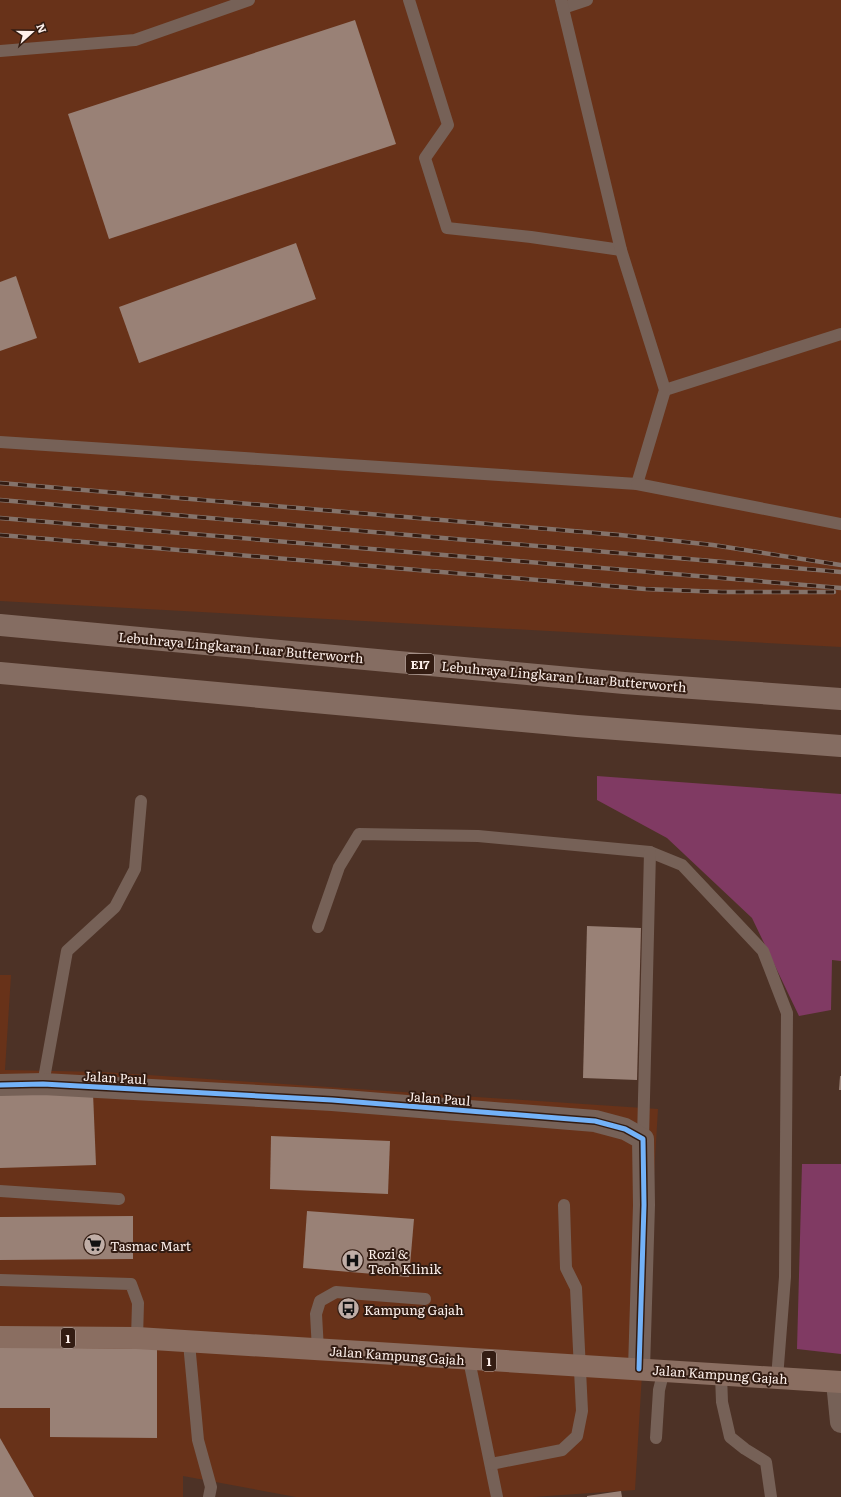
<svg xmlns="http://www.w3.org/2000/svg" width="841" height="1497" font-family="Literata,serif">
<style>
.built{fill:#683219}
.green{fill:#803a63}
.building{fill:#998176}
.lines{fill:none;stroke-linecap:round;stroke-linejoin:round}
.service{stroke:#766157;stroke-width:12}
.minor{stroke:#766157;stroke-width:22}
.primary{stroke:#8a6e61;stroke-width:22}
.motorway{stroke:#856d62;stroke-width:22}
.rail-casing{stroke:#84736b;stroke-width:4.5}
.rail{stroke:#331c12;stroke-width:3;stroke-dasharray:9;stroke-linecap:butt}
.cycleway-casing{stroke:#331c12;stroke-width:8}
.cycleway{stroke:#73b2f8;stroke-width:5}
.labels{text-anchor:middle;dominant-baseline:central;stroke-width:4;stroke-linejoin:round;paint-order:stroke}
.shield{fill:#331c12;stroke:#c1b1ab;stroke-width:1}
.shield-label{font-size:12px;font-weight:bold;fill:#fef1ec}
.street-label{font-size:13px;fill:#fef1ec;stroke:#331c12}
.poi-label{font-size:13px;fill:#fef1ec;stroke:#331c12;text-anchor:start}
</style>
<rect width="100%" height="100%" fill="#4d3226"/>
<!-- built -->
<g class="built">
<path d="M0,0h841v647l-841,-46z"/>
<path d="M0,975h11l-6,95 98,2 555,37 -23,381 -102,7h-237l-113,-21v21h-183z"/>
</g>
<!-- green -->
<g class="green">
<path d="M597,776l244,18v167l-9,-1 -1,50 -32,6 -47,-98 -85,-80 -70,-38z"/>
<path d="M802,1164h39v190l-44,-5z"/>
</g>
<!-- building -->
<g class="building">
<path d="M355,20l41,124 -287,95 -41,-125z"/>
<path d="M296,243l20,56 -177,64 -20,-56z"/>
<path d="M16,276l21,62 -37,13v-69z"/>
<path d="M587,926l54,2 -4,152 -54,-2z"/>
<path d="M840,1076h1v14h-2z"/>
<path d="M93,1093l3,72 -96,3v-73z"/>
<path d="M271,1136l119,5 -2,53 -118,-5z"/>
<path d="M307,1211l107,8 -5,58 -106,-9z"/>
<path d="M133,1216v43l-133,1v-43z"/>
<path d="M0,1347l157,2v89l-107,-1v-29h-50z"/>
<path d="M0,1438l34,59h-34z"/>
<path d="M621,1491l1,6h-35v-1z"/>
</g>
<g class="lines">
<!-- service -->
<g class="service">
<path d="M409,0l39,125 -23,33 22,70 84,9 90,13"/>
<path d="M563,8l24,-8"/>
<path d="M0,51l135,-11 114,-40"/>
<path d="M665,390l176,-56"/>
<path d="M0,442l637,42 28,-94 -44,-140 -60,-250"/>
<path d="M637,484l204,40"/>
<path d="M318,927l21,-60 20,-33 119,2 172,16 32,13 81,86 24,62 -2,264 -8,101"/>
<path d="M43,1084l24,-133 48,-44 20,-38 6,-68"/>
<path d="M643,1139l7,-287"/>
<path d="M0,1191l119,8"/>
<path d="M0,1280l131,4 7,19 -1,35"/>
<path d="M189,1343l9,97 13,47 -2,10"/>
<path d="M318,1350l-2,-36 4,-13 16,-9 89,7"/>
<path d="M469,1360l28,137"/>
<path d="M721,1375l1,27 8,35 15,12 21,13 5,35"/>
<path d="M656,1438l3,-48 5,-20"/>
<path d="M491,1464l71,-14 15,-14 5,-25 -6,-123 -10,-20 -2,-63"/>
</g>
<!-- minor -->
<g class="minor">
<path d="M0,1085l43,-1 289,16 263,21 30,8 18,10 1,66 -5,164"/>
<path d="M837,1382l4,40"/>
</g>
<!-- primary -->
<path class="primary" d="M0,1337l137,1 704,44"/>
<!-- motorway -->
<g class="motorway">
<path d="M0,625l624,58 217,16"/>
<path d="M0,673l577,53 264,20"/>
</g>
<defs>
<g id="rail">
<path d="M0,483l620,52 93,10 128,20"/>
<path d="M0,500l841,72"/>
<path d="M0,518l841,70"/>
<path d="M0,535l645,54 77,3h112"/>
</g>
</defs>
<!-- rail casing -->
<use href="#rail" class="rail-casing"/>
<!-- rail -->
<use href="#rail" class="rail"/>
<defs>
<path id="cycleway" d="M0,1085l43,-1 289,16 263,21 30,8 18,10 1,66 -5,164"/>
</defs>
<!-- cycleway casing -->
<use href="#cycleway" class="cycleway-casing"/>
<!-- cycleway -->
<use href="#cycleway" class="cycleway"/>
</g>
<!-- icons -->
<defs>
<symbol id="supermarket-disc" viewBox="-11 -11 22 22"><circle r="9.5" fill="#c0aea7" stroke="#331c12"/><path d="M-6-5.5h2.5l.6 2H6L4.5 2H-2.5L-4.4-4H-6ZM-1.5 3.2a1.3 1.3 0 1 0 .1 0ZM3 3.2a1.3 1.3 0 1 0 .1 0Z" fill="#111"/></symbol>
<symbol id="hospital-disc" viewBox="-11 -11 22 22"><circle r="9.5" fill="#c0aea7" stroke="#331c12"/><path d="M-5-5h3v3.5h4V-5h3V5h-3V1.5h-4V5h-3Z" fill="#111"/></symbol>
<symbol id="bus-disc" viewBox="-11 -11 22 22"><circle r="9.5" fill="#c0aea7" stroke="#331c12"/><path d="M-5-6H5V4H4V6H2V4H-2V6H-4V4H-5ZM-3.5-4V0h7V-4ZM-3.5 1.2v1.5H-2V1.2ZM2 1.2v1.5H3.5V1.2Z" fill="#111"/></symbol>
</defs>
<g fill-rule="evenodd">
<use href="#supermarket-disc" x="82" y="1232" width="25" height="25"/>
<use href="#hospital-disc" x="340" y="1248" width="25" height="25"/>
<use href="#bus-disc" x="336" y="1296" width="25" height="25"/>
</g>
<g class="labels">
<!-- shield labels -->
<g class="shield">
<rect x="406" y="654" width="28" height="20" rx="3"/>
<rect x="61" y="1328" width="14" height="20" rx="3"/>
<rect x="482" y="1351" width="14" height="20" rx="3"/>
</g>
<g class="shield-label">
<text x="420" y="664">E17</text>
<text x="68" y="1338">1</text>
<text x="489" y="1361">1</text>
</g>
<!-- street labels -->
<g class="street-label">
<text transform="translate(241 647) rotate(5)">Lebuhraya Lingkaran Luar Butterworth</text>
<text transform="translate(564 676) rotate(5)">Lebuhraya Lingkaran Luar Butterworth</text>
<text transform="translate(115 1077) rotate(3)">Jalan Paul</text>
<text transform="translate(439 1098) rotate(4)">Jalan Paul</text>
<text transform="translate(397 1355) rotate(4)">Jalan Kampung Gajah</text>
<text transform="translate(720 1374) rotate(4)">Jalan Kampung Gajah</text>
</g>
<!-- poi labels -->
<g class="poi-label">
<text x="110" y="1245">Tasmac Mart</text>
<text x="368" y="1253">Rozi &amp;<tspan x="368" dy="15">Teoh Klinik</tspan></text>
<text x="364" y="1309">Kampung Gajah</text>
</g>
</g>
<!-- north arrow -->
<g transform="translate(32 32) rotate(69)" stroke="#331c12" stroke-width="3" paint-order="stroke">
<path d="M0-3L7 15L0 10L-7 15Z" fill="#fef1ec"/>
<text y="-6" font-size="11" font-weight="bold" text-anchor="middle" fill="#fef1ec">N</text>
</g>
</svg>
